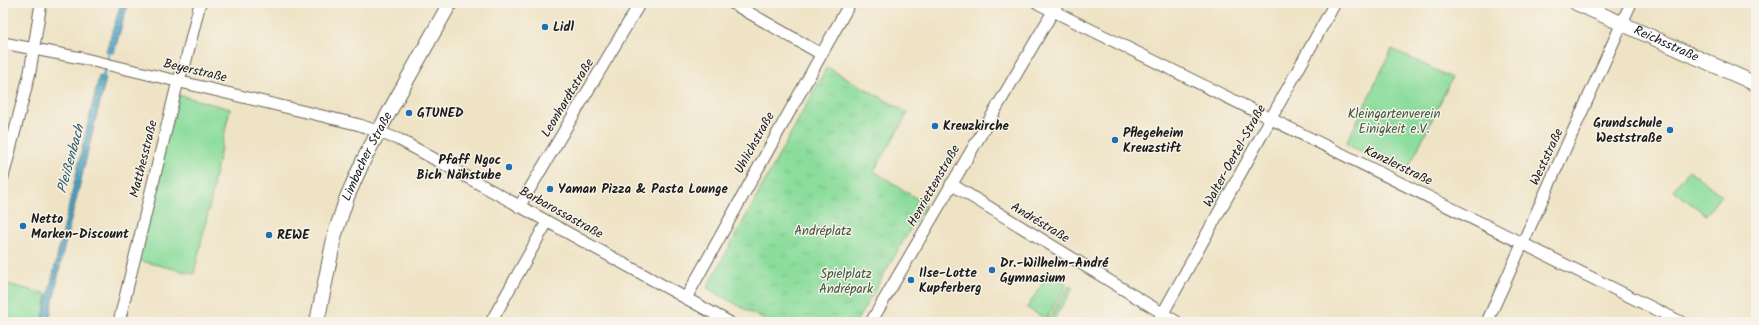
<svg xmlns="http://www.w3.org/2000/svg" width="1759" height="325" font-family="Kalam,sans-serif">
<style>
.green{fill:#8cdd9c;stroke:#547c5c}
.park{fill:url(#park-tufts);stroke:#547c5c}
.water{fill:url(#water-rules);stroke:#346072}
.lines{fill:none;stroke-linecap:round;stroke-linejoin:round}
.stream{stroke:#4ba5c9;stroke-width:3}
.minor-casing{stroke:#666257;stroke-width:13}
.major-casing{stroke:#666257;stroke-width:16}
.minor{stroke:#fff;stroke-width:11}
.major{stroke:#fff;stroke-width:14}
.poi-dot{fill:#1f6fb2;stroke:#f7f3e8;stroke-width:1.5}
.labels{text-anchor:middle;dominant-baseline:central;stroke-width:3;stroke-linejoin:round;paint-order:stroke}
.poi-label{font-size:13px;font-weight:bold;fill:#1c1c1c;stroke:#f7f3e8;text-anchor:start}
.street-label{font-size:13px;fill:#1c1c1c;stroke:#f7f3e8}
.park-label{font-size:13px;fill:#3e5642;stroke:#f7f3e8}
.water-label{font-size:14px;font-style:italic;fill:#315a6a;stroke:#f7f3e8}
</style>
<defs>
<pattern id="park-tufts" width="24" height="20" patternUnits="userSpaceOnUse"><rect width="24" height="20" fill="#8cdd9c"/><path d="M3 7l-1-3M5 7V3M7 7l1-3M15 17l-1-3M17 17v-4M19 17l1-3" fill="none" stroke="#78bd86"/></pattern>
<pattern id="water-rules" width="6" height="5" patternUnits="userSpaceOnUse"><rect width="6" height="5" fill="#4ba5c9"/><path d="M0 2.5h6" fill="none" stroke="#3e86a2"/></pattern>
</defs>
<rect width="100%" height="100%" fill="#f7f3e8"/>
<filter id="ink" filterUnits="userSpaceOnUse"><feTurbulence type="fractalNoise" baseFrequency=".025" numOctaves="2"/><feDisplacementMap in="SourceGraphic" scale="8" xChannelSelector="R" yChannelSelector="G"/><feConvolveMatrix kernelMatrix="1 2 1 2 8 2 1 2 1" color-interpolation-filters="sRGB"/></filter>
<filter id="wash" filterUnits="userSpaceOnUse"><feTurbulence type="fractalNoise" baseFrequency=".012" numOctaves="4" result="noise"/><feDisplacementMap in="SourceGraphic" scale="16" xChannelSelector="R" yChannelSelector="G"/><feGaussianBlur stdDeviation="0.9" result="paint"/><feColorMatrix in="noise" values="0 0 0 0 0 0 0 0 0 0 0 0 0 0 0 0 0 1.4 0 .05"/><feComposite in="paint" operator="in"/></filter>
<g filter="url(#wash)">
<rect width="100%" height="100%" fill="#efe3c5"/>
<!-- green -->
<g class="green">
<path d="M1392,49l60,29 -46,95 -60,-29z"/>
<path d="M175,94l55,15 -17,75 1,2 -20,88 -61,-15z"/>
<path d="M1689,170l32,25 -15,20 -33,-25z"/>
<path d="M1049,273l18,11 -21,35 -19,-11z"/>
<path d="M3,283l44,11 -5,28h-39z"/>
<path d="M1069,286l4,2 -21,34h-5z"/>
</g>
<!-- park -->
<path class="park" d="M827,67l81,46 -34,58 51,33 -69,118h-88l-61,-34z"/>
<!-- water -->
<g class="water">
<path d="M121,3h7l-14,50 -8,-2z"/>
<path d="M99,76l7,2 -44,179 -13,65h-7z"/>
</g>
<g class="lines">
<!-- stream -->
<g class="stream">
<path d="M107,62l3,-12"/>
<path d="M102,79l4,-12"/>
</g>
</g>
</g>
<g filter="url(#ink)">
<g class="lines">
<defs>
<g id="minor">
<path d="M732,3l89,51"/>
<path d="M1037,3l644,319"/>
<path d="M3,43l78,15 279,67 40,15 329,182"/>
<path d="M3,177l27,-105 11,-69"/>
<path d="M951,184l226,138"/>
<path d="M519,207l121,-204"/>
<path d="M686,298l164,-295"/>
<path d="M119,322l59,-241 7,-17 15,-61"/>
<path d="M491,322l56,-100"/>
<path d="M871,322l187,-319"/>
<path d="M1158,322l177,-319"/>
<path d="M1487,322l144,-319"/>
</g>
<g id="major">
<path id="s1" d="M1576,3l180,81"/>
<path id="s2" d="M317,322l18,-88 12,-37 17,-38 29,-54 57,-102"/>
</g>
</defs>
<!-- minor casing -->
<use href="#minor" class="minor-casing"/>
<!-- major casing -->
<use href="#major" class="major-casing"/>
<!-- minor -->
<use href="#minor" class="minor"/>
<!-- major -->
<use href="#major" class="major"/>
</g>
</g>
<!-- markers -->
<g class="poi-dot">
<circle cx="545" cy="27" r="4"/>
<circle cx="409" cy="113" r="4"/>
<circle cx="935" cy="126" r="4"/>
<circle cx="1670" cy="130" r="4"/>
<circle cx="1115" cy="140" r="4"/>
<circle cx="509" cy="167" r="4"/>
<circle cx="550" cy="189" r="4"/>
<circle cx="23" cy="226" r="4"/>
<circle cx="269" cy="235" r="4"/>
<circle cx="992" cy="270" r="4"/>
<circle cx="911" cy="280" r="4"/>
</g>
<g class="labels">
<!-- poi labels -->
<g class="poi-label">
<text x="553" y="27">Lidl</text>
<text x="417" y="113">GTUNED</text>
<text x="1662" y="123" text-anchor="end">Grundschule<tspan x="1662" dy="15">Weststraße</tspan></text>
<text x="943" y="126">Kreuzkirche</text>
<text x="1123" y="133">Pflegeheim<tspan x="1123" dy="15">Kreuzstift</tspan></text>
<text x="501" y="160" text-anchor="end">Pfaff Ngoc<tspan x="501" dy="15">Bich Nähstube</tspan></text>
<text x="558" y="189">Yaman Pizza &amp; Pasta Lounge</text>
<text x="31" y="219">Netto<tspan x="31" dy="15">Marken-Discount</tspan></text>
<text x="277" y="235">REWE</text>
<text x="1000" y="263">Dr.-Wilhelm-André<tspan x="1000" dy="15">Gymnasium</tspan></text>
<text x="919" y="273">Ilse-Lotte<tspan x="919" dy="15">Kupferberg</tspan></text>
</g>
<!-- street labels -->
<g class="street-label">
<text stroke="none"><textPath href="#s1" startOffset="99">Reichsstraße</textPath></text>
<text transform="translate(195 71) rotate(13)">Beyerstraße</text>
<text transform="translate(568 98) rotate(-59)">Leonhardtstraße</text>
<text transform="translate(755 143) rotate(-61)">Uhlichstraße</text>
<text stroke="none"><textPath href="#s2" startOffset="174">Limbacher Straße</textPath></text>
<text transform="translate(1235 156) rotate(-61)">Walter-Oertel-Straße</text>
<text transform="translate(1547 157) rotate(-65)">Weststraße</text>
<text transform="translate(144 159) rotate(-76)">Matthesstraße</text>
<text transform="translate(1398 166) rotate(26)">Kanzlerstraße</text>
<text transform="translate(934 186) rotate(-60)">Henriettenstraße</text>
<text transform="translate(561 213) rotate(29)">Barbarossastraße</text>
<text transform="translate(1040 223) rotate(31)">Andréstraße</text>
</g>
<!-- park labels -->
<g class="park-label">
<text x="1394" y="114">Kleingartenverein<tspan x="1394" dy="15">Einigkeit e.V.</tspan></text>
<text x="823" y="231">Andréplatz</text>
<text x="846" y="274">Spielplatz<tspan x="846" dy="15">Andrépark</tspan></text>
</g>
<!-- water labels -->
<g class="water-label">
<text transform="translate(71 159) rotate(-75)">Pleißenbach</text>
</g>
</g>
<!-- margin -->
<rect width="1759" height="325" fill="none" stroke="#f7f3e8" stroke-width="16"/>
</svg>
